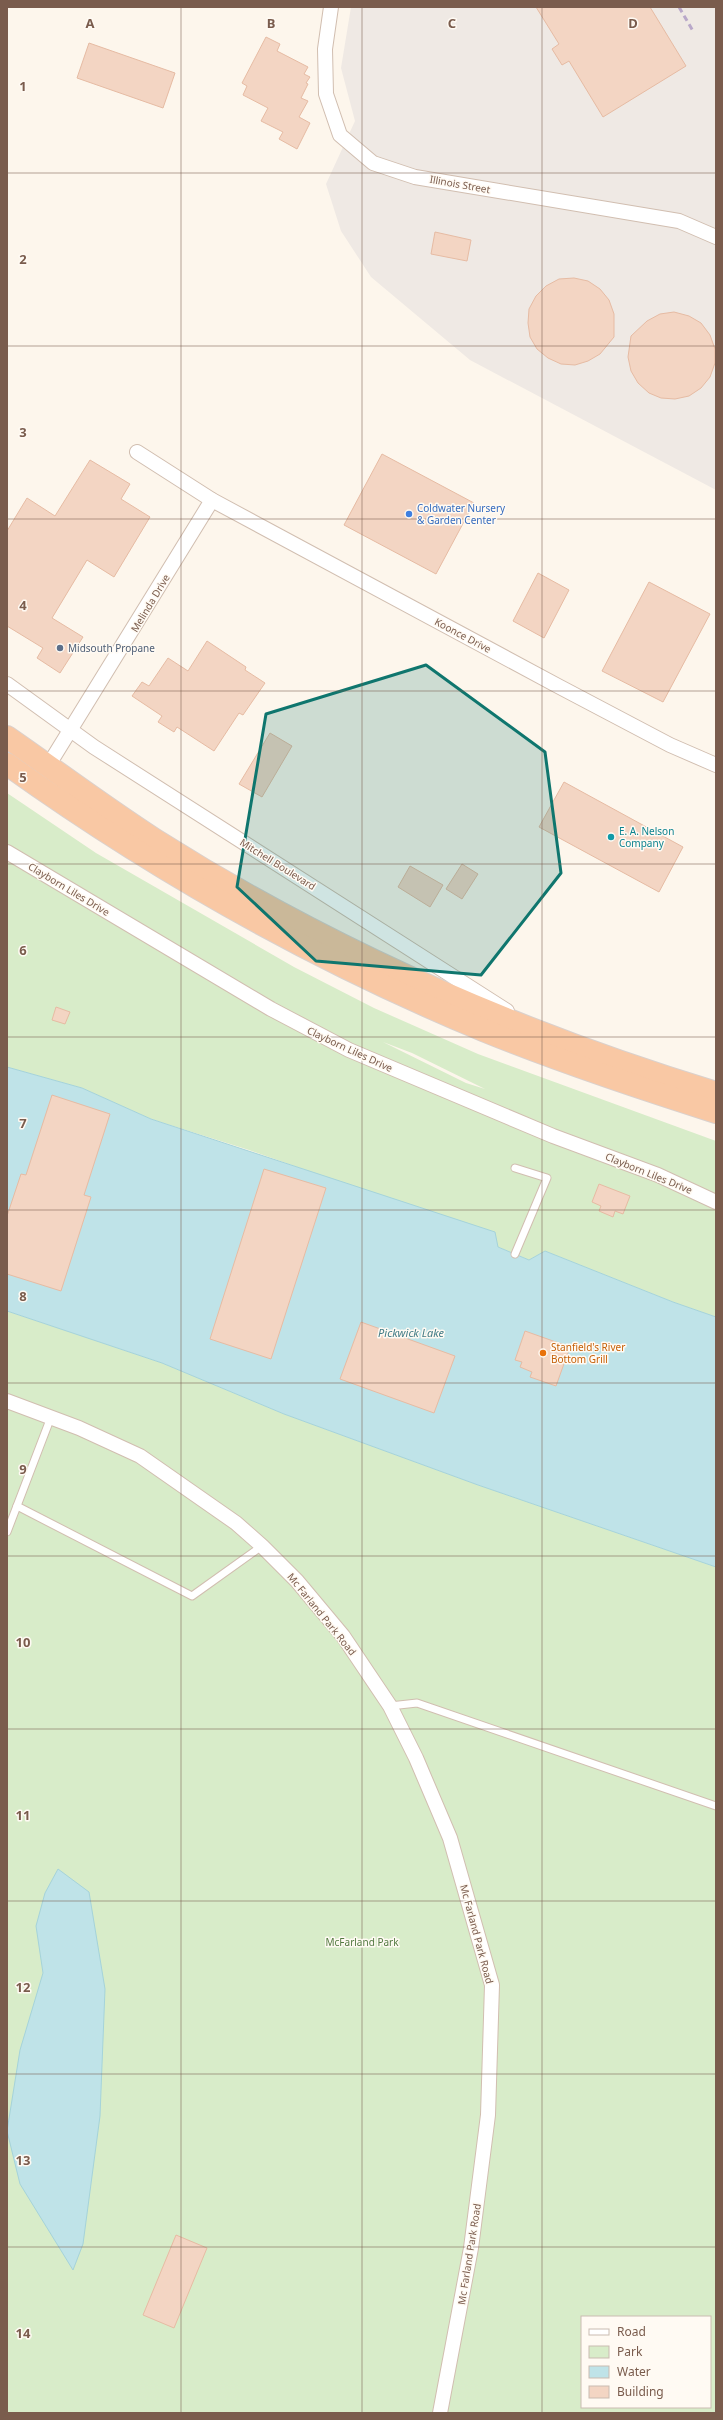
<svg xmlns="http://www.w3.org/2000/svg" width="723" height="2420" font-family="'Noto Sans',sans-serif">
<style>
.industrial{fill:#efe9e4}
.green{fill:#d8ecc9;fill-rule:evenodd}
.water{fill:#bfe3e8;stroke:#a5d3da}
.building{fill:#f3d5c3;stroke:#e6bba3}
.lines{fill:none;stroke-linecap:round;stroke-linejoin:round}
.service-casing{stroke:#d1beb0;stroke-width:9}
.minor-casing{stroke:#d1beb0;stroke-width:16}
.trunk-casing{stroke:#dad1cd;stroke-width:24}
.service{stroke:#fff;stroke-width:7}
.minor{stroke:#fff;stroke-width:14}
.trunk{stroke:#f9c8a4;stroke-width:22}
.rail{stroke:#b9a8c9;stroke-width:3;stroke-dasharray:6 4;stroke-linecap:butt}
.marked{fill:#0f766e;fill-opacity:0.2;stroke:#0f766e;stroke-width:3;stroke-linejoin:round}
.grid{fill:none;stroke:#7a5c4d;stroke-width:1;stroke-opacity:0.55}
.shop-dot{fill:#3f7fe0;stroke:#fffaf3;stroke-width:1.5}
.service-dot{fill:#5c6f8a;stroke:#fffaf3;stroke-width:1.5}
.culture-dot{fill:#0f9aa8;stroke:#fffaf3;stroke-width:1.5}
.food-dot{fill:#e8710a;stroke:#fffaf3;stroke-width:1.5}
.labels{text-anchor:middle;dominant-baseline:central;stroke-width:3;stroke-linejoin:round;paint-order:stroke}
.street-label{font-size:10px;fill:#7a5c4d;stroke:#fffaf3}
.shop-label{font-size:10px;fill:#366cbe;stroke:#fffaf3;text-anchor:start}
.service-label{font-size:10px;fill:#4e5e75;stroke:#fffaf3;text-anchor:start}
.culture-label{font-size:10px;fill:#0d838f;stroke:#fffaf3;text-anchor:start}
.food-label{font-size:10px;fill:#c56008;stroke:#fffaf3;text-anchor:start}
.park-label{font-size:10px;fill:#537a41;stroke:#fffaf3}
.water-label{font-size:11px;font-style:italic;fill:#437c86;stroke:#fffaf3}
.grid-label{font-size:13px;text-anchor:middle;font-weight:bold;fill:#7a5c4d;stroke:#fffaf3;stroke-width:3;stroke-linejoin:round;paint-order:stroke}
</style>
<rect width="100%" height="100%" fill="#fdf6ec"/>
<!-- industrial -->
<path class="industrial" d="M351,7h365v483l-246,-130 -99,-83 -30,-46 -15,-47 29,-63 -14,-53z"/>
<!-- green -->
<g class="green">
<path d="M7,793l89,60 198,114 80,41 104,46 238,87v176l-43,-15 -128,-51 -16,9 -175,-73 -105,-37 -98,-31 -69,-31 -75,-21zM383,1042l29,11 73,36 -19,-6z"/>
<path d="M7,1311l155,52 122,51 194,71 238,82v846h-709zM582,2317h128v90h-128z"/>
</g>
<!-- water -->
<g class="water">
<path d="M7,1067l75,21 69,31 344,113 3,15 31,13 16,-9 128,51 43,15v250l-238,-82 -194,-71 -122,-51 -155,-52z"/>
<path d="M58,1869l31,23 16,97 -5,127 -17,128 -10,26 -53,-86 -13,-53 13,-81 23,-77 -7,-47 9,-33z"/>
</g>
<!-- building -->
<g class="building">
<path d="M536,7h114l36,59 -83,51 -34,-56 -7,4 -10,-16 7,-5z"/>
<path d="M266,37l14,7 -3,7 31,16 -4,7 6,3 -4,6 2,1 -7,14 7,3 -9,16 11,6 -13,26 -18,-10 4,-7 -22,-11 7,-13 -25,-13 4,-9 -5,-3z"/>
<path d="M89,43l86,30 -12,35 -86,-30z"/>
<path d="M435,232l36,8 -4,21 -36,-7z"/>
<path d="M574,278l14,3 12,8 9,11 5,14v23l-14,17 -12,7 -13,4 -14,-1 -13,-6 -11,-9 -7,-12 -2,-14 1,-14 7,-13 10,-10 13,-7z"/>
<path d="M674,312l15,4 12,7 9,12 5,14v14l-5,14 -9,11 -12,8 -14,3 -14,-1 -12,-5 -11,-10 -7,-12 -3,-14 3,-21 16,-15 13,-7z"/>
<path d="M382,454l92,49 -38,71 -92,-49z"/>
<path d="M90,460l40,24 -9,15 29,18 -36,60 -27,-17 -35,58 31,19 -23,36 -23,-15 6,-10 -36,-22v-95l20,-33 28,18z"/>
<path d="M538,573l31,17 -25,48 -31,-17z"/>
<path d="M649,582l61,32 -47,88 -61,-31z"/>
<path d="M207,641l39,26 -1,3 20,13 -22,32 -4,-2 -25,38 -37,-24 -3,5 -16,-10 4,-6 -30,-20 10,-14 7,4 19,-28 20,13z"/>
<path d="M270,733l22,13 -30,51 -23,-13z"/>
<path d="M564,782l119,65 -24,45 -120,-65z"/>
<path d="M462,864l16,10 -16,25 -16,-10z"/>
<path d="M410,866l33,19 -13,22 -32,-20z"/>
<path d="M56,1007l14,5 -5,12 -13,-4z"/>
<path d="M52,1095l58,19 -26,81 7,2 -30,94 -54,-17v-58l14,-42 5,1z"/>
<path d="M264,1169l62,19 -55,171 -61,-20z"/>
<path d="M599,1184l31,12 -7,18 -8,-3 -2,6 -14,-6 2,-5 -9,-4z"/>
<path d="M361,1322l94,34 -21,57 -94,-34z"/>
<path d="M525,1331l45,16 -14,39 -26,-9 2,-5 -12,-5 2,-5 -7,-2z"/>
<path d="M176,2235l31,13 -33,80 -31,-13z"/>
</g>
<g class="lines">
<defs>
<g id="service">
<path d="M515,1168l32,10 -32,76"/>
<path d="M17,1506l175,90 70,-50"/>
<path d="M7,1532l44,-115"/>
<path d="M390,1706l27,-3 299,103"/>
</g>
<g id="minor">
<path d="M331,7l-6,42 1,45 14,41 33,28 42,14 264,44 37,16"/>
<path d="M137,452l75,48 346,186 112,59 46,20"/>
<path d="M7,684l87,63 413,264"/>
<path d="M48,766l164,-266"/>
<path d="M7,852l264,157 78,41 204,86 105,39 58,27"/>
<path d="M7,1401l72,27 61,28 96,67 26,23 35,35 46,55 47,70 26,52 34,80 42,147 -4,130 -17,133 -31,165"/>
</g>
<g id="trunk">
<path d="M7,737c49,34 97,70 148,103 174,110 364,193 561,253"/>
<path d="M7,764c148,106 308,196 476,266 76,31 154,57 233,82"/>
</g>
</defs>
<!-- service casing -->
<use href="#service" class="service-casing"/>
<!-- minor casing -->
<use href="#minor" class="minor-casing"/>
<!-- trunk casing -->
<use href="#trunk" class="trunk-casing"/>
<!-- service -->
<use href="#service" class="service"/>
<!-- minor -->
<use href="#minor" class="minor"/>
<!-- trunk -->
<use href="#trunk" class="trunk"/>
<!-- rail -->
<path class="rail" d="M679,7l14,24"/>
</g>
<!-- marked area -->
<path class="marked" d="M426,665l119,87 16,121 -80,102 -165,-14 -79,-74 29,-173z"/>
<!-- grid -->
<path class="grid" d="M181,7v2406M362,7v2406M542,7v2406M7,173h709M7,346h709M7,519h709M7,691h709M7,864h709M7,1037h709M7,1210h709M7,1383h709M7,1556h709M7,1729h709M7,1901h709M7,2074h709M7,2247h709"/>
<!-- markers -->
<circle class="shop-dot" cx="409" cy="514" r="4"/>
<circle class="service-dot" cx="60" cy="648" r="4"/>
<circle class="culture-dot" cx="611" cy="837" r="4"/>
<circle class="food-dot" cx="543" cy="1353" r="4"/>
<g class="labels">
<!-- street labels -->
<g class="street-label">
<text transform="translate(460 184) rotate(10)">Illinois Street</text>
<text transform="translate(150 603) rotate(-59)">Melinda Drive</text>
<text transform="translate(463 635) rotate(28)">Koonce Drive</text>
<text transform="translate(278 864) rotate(32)">Mitchell Boulevard</text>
<text transform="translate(69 889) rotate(31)">Clayborn Liles Drive</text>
<text transform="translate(350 1049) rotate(25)">Clayborn Liles Drive</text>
<text transform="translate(649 1173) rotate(22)">Clayborn Liles Drive</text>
<text transform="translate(322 1614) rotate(51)">Mc Farland Park Road</text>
<text transform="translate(477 1934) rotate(75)">Mc Farland Park Road</text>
<text transform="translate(469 2254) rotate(-81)">Mc Farland Park Road</text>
</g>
<!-- shop labels -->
<g class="shop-label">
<text x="417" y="508">Coldwater Nursery<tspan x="417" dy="12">&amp; Garden Center</tspan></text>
</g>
<!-- service labels -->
<g class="service-label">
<text x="68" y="648">Midsouth Propane</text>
</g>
<!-- culture labels -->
<g class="culture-label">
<text x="619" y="831">E. A. Nelson<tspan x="619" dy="12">Company</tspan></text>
</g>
<!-- food labels -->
<g class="food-label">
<text x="551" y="1347">Stanfield's River<tspan x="551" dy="12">Bottom Grill</tspan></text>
</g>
<!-- park labels -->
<g class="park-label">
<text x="362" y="1942">McFarland Park</text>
</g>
<!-- water labels -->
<g class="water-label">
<text x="411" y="1332">Pickwick Lake</text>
</g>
</g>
<g class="grid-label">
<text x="90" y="28">A</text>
<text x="271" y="28">B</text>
<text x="452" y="28">C</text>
<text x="633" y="28">D</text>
<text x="23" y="91">1</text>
<text x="23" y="264">2</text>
<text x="23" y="437">3</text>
<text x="23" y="610">4</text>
<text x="23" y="782">5</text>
<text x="23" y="955">6</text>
<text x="23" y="1128">7</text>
<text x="23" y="1301">8</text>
<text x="23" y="1474">9</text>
<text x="23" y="1647">10</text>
<text x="23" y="1820">11</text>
<text x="23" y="1992">12</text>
<text x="23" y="2165">13</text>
<text x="23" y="2338">14</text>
</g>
<!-- border -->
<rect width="723" height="2420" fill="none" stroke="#7a5c4d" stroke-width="16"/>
<!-- legend -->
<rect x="581" y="2316" width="130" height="92" fill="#fffaf3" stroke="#cabbb1"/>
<rect x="589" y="2329" width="20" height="6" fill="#ffffff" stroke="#cabbb1"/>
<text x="617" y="2336" font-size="12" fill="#7a5c4d">Road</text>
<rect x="589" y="2346" width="20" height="12" fill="#d8ecc9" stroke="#cabbb1"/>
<text x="617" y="2356" font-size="12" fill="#7a5c4d">Park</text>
<rect x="589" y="2366" width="20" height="12" fill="#bfe3e8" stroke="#cabbb1"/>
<text x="617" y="2376" font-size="12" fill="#7a5c4d">Water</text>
<rect x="589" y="2386" width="20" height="12" fill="#f3d5c3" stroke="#cabbb1"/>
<text x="617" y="2396" font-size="12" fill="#7a5c4d">Building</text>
</svg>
